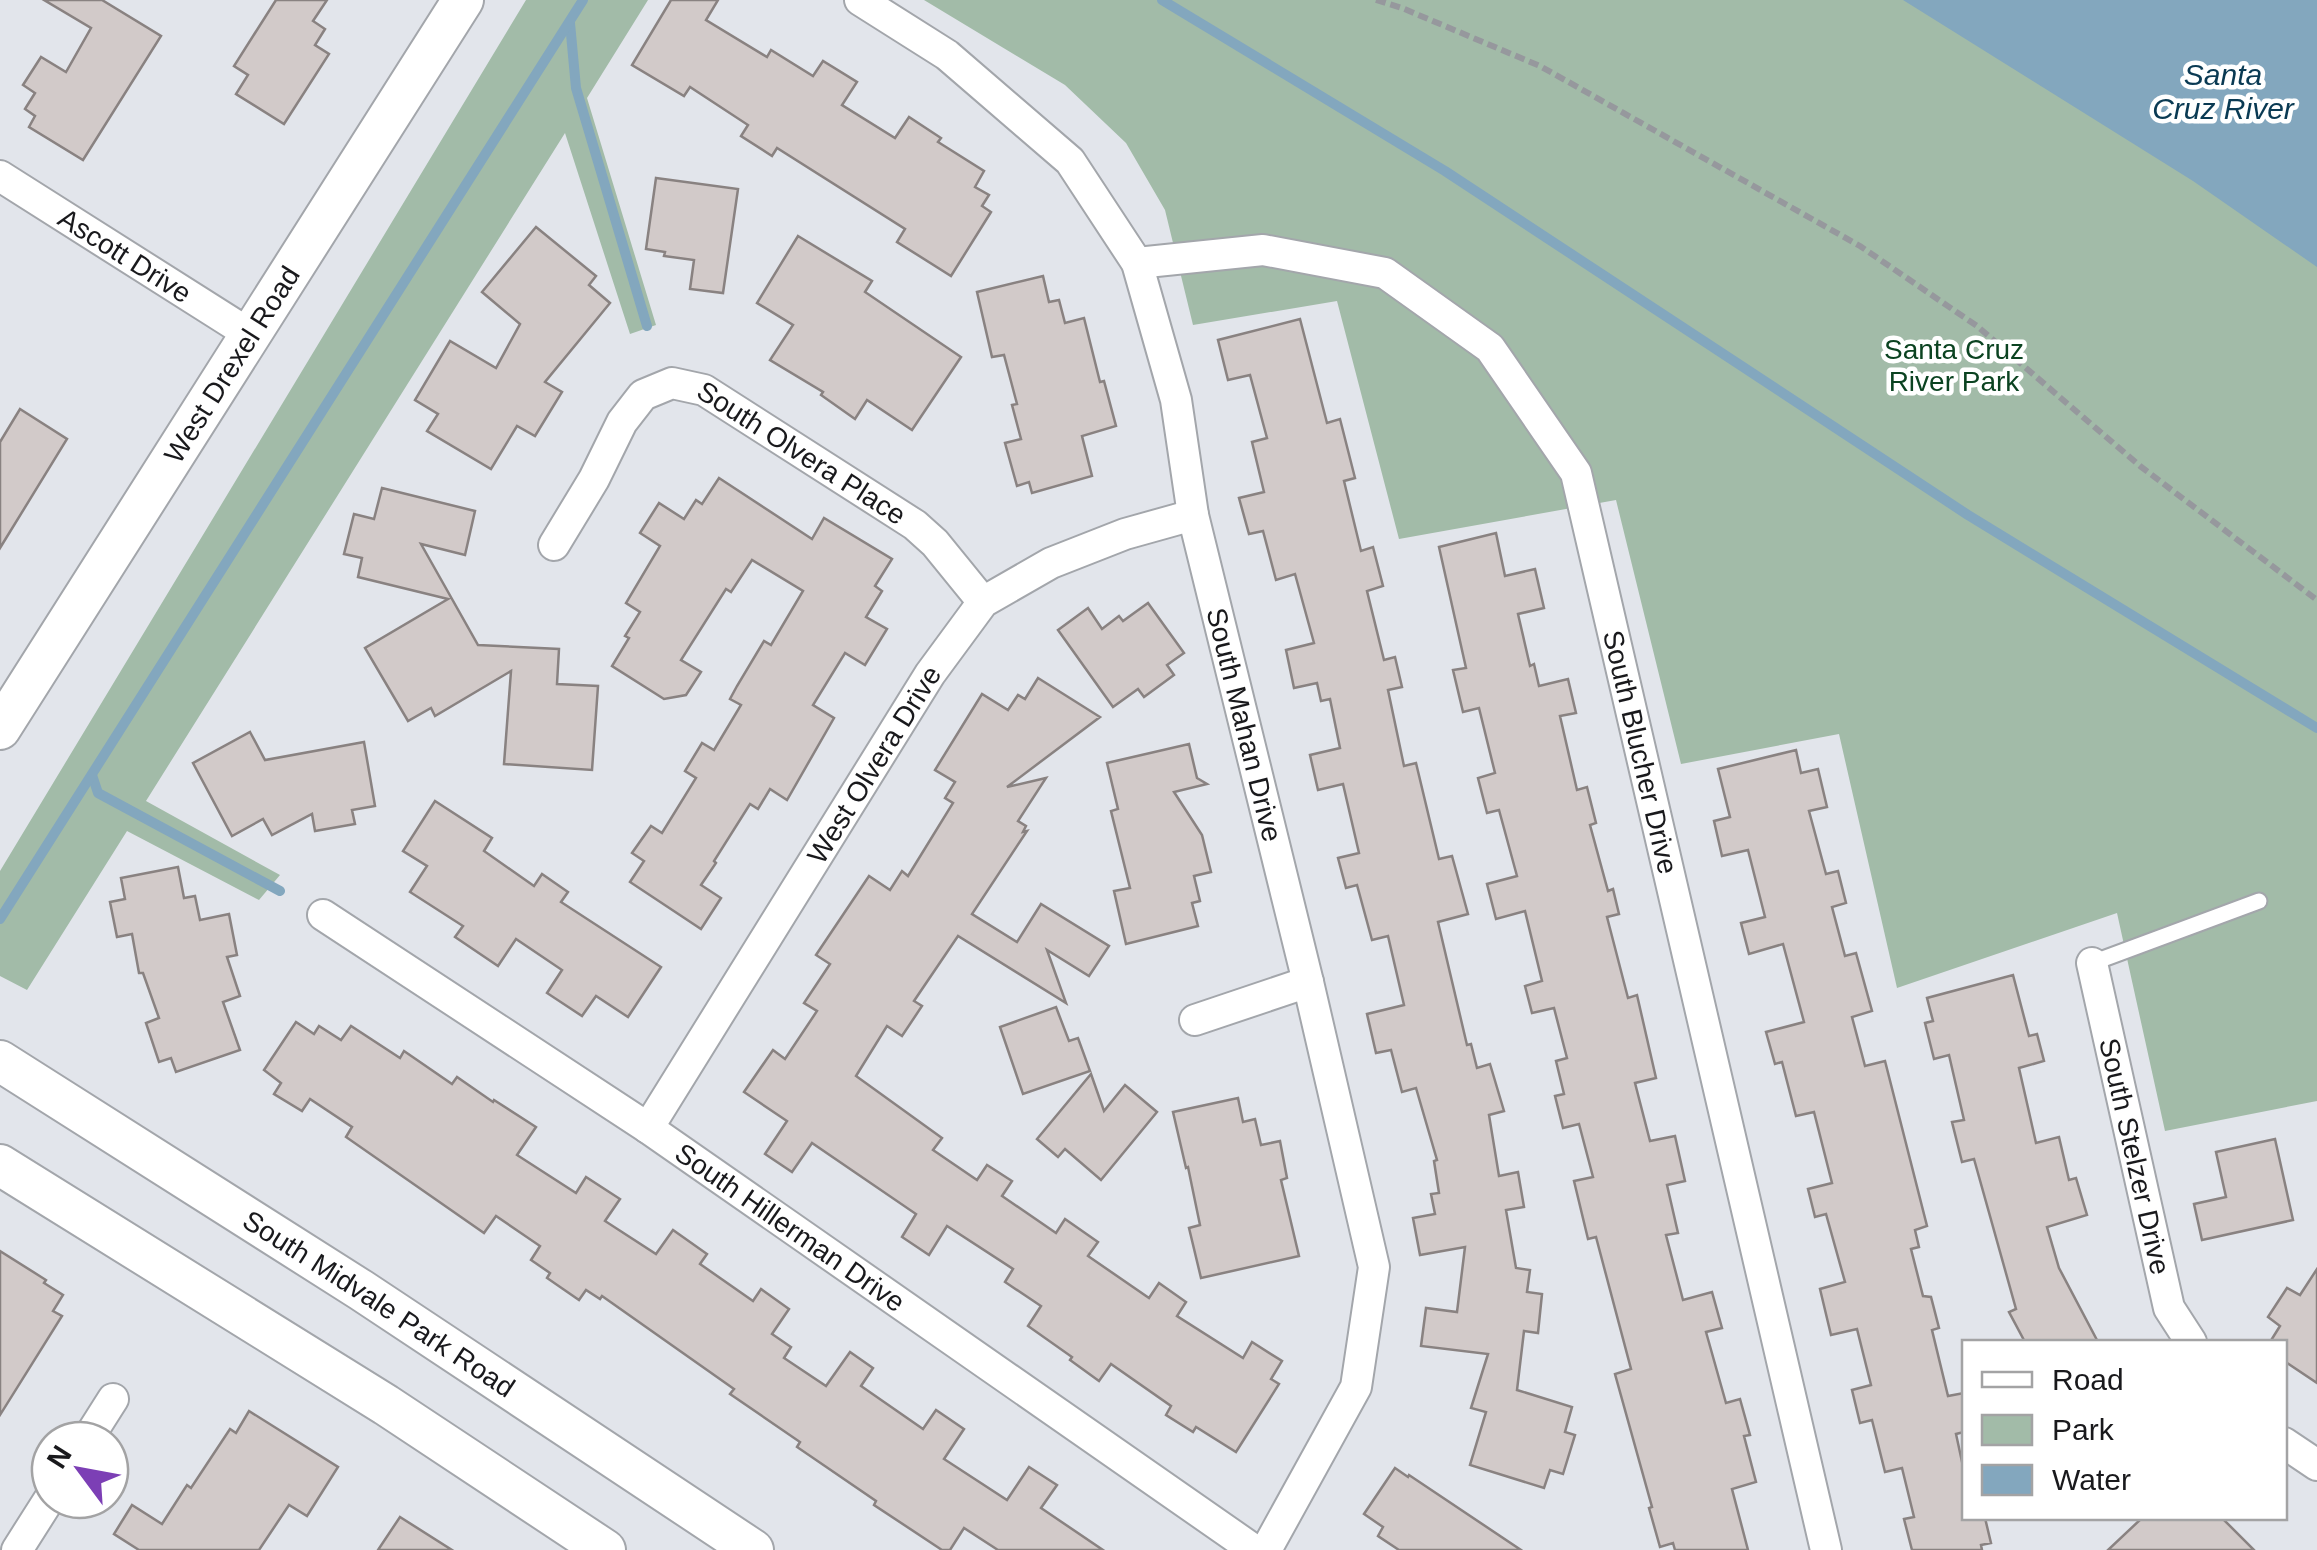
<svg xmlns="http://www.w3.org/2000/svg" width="2317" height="1550" font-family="Arial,sans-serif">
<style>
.green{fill:#a2bba8}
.water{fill:#83a7be}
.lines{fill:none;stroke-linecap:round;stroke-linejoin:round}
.stream{stroke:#83a7be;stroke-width:10}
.building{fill:#d2cac9;stroke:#898281;stroke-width:2.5}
.lane-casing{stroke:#a3a6ab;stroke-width:19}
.street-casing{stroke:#a3a6ab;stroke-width:34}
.secondary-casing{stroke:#a3a6ab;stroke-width:44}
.path{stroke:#96989d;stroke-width:6;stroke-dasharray:10 5;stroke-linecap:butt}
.lane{stroke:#fff;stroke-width:15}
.street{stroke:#fff;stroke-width:30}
.secondary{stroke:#fff;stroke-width:40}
.labels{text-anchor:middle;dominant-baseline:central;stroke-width:9;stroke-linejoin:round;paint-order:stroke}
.street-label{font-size:28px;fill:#19191c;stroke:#fff}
.park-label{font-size:28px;fill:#0b4321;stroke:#fff}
.water-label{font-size:30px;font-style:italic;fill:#0a3a53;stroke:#fff}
</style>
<rect width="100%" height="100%" fill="#e2e5eb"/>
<!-- green -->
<g class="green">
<path d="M526,0h122l-61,98 69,227 -26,9 -65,-201 -419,668 134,74 -21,25 -132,-69 -100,159 -27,-14v-105z"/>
<path d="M924,0h1393v1101l-152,30 -48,-218 -220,75 -58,-254 -158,30 -65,-264 -217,39 -62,-238 -144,24 -28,-115 -39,-67 -61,-58z"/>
</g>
<!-- water -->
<path class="water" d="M1903,0h414v267l-124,-86z"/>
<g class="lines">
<!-- stream -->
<g class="stream">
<path d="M1162,0l283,171 523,344 349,213"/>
<path d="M570,23l6,65 71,238"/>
<path d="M92,775l6,18 182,98"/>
<path d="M0,919l583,-919"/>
</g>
</g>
<!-- building -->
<g class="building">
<path d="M44,0h58l59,36 -78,124 -54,-33 6,-11 -10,-7 10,-16 -12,-8 18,-28 25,15 25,-44z"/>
<path d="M276,0h51l-14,21 12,8 -10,16 14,9 -45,70 -48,-30 12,-19 -14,-9z"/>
<path d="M671,0h47l-12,20 61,37 4,-7 42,26 10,-15 34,21 -15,23 53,33 14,-21 32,21 -3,4 46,29 -9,16 14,8 -7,11 9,6 -40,64 -54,-34 8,-13 -128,-81 -5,8 -31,-20 7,-11 -58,-38 -6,9 -52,-31z"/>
<path d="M656,178l82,11 -15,104 -33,-4 4,-29 -30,-4 1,-4 -19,-3z"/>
<path d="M536,227l60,49 -7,9 21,18 -65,79 17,10 -27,44 -18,-10 -26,43 -64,-38 11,-17 -23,-14 35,-59 46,27 24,-44 -38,-32z"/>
<path d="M798,236l74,45 -7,11 96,65 -49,73 -45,-30 -12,19 -34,-24 2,-3 -53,-32 23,-35 -36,-22z"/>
<path d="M1043,276l6,26 10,-2 6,23 19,-5 16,64 4,-1 12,45 -34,10 10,40 -60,17 -3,-11 -12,4 -12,-43 16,-4 -9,-34 5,-1 -13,-49 -12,2 -15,-65z"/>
<path d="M1300,319l27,104 13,-4 15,59 -11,3 17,70 12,-4 10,39 -16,5 17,69 11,-3 7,30 -14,3 16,76 12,-3 23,96 13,-3 16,58 -30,8 29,123 4,-1 6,24 13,-4 14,47 -15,4 10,61 19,-4 6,35 -18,3 10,58 14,2 -3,22 15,2 -4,39 -14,-2 -7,59 55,17 -7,25 10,3 -12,39 -13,-4 -6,18 -74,-23 16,-53 -15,-4 17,-54 -67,-8 5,-38 31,4 8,-65 -45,8 -7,-37 22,-4 -4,-20 8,-1 -5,-32 3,-1 -21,-72 -14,4 -11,-42 -15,3 -9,-39 37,-9 -16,-69 -16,4 -15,-55 -11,3 -8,-30 21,-5 -16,-69 -25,6 -8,-35 30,-7 -10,-49 -9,2 -4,-18 -23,5 -8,-38 28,-7 -19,-69 -19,6 -13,-49 -14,3 -10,-36 25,-6 -12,-50 15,-4 -17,-63 -22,5 -10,-40z"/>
<path d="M20,409l47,30 -67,109v-106z"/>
<path d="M719,478l93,61 12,-21 68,41 -17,27 7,5 -16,26 21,12 -22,36 -20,-12 -32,52 21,13 -47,82 -17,-11 -12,20 -8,-5 -36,57 2,2 -15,22 20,13 -20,31 -71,-47 14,-21 -12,-8 19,-27 11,7 34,-55 -11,-7 17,-28 12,7 27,-45 -11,-6 7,-13 27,-45 7,4 32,-54 -51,-31 -21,32 -5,-3 -45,71 20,12 -15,23 -22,4 -52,-33 17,-28 -4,-2 15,-24 -14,-9 34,-57 -20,-13 19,-30 25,16 12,-19 6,4z"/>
<path d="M382,488l93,23 -10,44 -44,-11 57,101 81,4 -2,35 41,2 -6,84 -88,-6 7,-93 -76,45 -4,-8 -23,13 -43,-73 83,-49 -90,-22 4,-19 -18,-4 10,-40 20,5z"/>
<path d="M1496,533l9,43 30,-7 9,39 -26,6 12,52 4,-2 5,22 29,-7 8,34 -16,3 17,74 10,-3 9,36 -6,2 18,66 5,-2 6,25 -12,3 21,81 9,-3 19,83 -21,5 15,58 25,-5 10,45 -18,4 11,48 -12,2 17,65 29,-8 10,36 -16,4 20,71 14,-4 10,36 -6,1 12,46 -24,7 16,61h-73l-2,-7 -13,4 -11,-39 3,-1 -37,-133 16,-5 -35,-132 -8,2 -14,-58 19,-4 -14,-53 -16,4 -8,-32 9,-2 -8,-33 11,-3 -13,-50 -22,5 -7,-27 17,-5 -17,-70 -29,8 -9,-35 30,-8 -18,-66 -12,3 -9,-35 17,-5 -16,-65 -16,4 -10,-42 13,-2 -27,-121z"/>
<path d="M1148,603l36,50 -17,12 7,10 -30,22 -6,-8 -25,18 -55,-77 30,-22 14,21 17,-13 4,5z"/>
<path d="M1038,678l62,39 -93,70 39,-9 -28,43 8,5 -3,6 4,-1 -55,83 45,28 24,-38 68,42 -20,30 -42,-26 19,53 -108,-67 -44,65 8,5 -20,30 -15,-10 -31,50 86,62 -9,12 44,30 10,-15 25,16 -10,15 54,37 9,-14 33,23 -10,14 61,42 10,-15 27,19 -9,14 66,42 9,-16 30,19 -11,18 8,5 -43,68 -40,-25 -3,5 -27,-17 5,-9 -60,-42 -12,17 -29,-21 2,-3 -44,-31 13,-20 -36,-24 8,-13 -66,-43 -18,29 -27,-18 14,-23 -104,-71 -20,29 -27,-18 22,-33 -43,-29 29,-42 12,9 32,-48 -13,-8 26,-39 -14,-9 53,-79 21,14 12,-19 6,5 45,-73 -8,-5 10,-16 -20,-12 47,-76 26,16 10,-15 7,4z"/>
<path d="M250,732l15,28 99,-18 11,64 -23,4 3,14 -40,7 -3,-17 -40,21 -9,-16 -31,17 -39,-73z"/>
<path d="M1189,744l8,34 10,6 -33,8 28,43 9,37 -17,4 6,25 -8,2 6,23 -72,18 -12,-53 16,-3 -19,-77 7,-2 -11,-46z"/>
<path d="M1796,750l5,23 17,-4 9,38 -18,4 17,63 12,-3 8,32 -14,4 13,49 11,-3 16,58 -20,6 13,49 20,-5 42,165 -12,4 4,17 -8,2 12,47 8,1 8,31 -7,2 16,66 16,-3v39l-8,2 8,37v47h21l6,25 -10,2 1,5h-70l-8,-31 10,-2 -12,-49 -17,4 -13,-52 -12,3 -8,-33 19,-5 -14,-56 -26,6 -11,-46 25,-7 -19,-68 -11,3 -7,-28 24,-6 -18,-71 -18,4 -14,-54 -7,2 -9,-32 38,-10 -21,-78 -34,10 -8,-31 24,-6 -17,-67 -26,6 -8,-35 16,-4 -12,-48z"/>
<path d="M435,801l57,37 -8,13 50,35 8,-12 26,18 -7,10 100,65 -33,50 -32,-21 -14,20 -35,-23 15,-23 -46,-31 -18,27 -43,-29 8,-11 -53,-34 17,-26 -24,-15z"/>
<path d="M178,867l6,31 11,-2 5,24 29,-6 8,41 -10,2 13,39 -17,6 17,48 -64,22 -5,-14 -12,4 -13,-39 13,-5 -16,-45h-4l-7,-39 -15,3 -7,-35 15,-3 -4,-21z"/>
<path d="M2013,975l16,61 8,-2 7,27 -25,7 17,75 23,-6 10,43 7,-2 11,37 -40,12 12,41 39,74h-73l-16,-30 7,-3 -42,-150 -12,3 -10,-40 12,-2 -15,-65 -15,4 -9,-36 8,-2 -6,-23z"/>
<path d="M1056,1007l13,34 9,-3 12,33 -67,23 -23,-67z"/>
<path d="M296,1022l18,12 5,-8 22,14 10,-14 49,32 4,-7 48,33 5,-7 36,25 1,-2 42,27 -19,28 59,38 10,-16 34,22 -15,22 51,33 17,-24 34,24 -7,10 53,37 8,-12 28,20 -17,25 19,13 -7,11 42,28 24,-34 23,16 -12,18 62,43 13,-19 28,19 -20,30 63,41 22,-33 28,18 -16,23 62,42h-105l-34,-22 -14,22h-8l-68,-45 2,-4 -79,-54 3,-5 -70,-48 4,-5 -132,-93 -2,3 -14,-9 -7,10 -32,-22 3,-5 -19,-13 9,-14 -44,-30 -12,17 -138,-96 6,-10 -42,-28 -8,12 -28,-17 7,-11 -17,-13z"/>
<path d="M1091,1074l13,37 21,-26 32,27 -56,68 -36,-31 -7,8 -21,-18z"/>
<path d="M1238,1098l5,24 12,-3 6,26 19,-4 7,37 -6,2 18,76 -98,22 -12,-50 11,-3 -12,-58 -2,1 -13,-56z"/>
<path d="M2275,1139l18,81 -91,20 -8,-36 32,-7 -10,-45z"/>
<path d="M0,1251l46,29 -2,3 19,12 -10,16 9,5 -62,99z"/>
<path d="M2317,1269v114l-33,-22v-19h-14l10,-16 -12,-9 19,-29 13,7z"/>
<path d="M249,1411l89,56 -31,49 -18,-11 -30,45h-120l-25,-16 18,-29 30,19 25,-39 4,3 39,-59 6,4z"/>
<path d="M1395,1468l13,9 1,-2 112,75h-122l-21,-14 5,-9 -19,-13z"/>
<path d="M400,1517l52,33h-74z"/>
<path d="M2142,1518h80l32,32h-146z"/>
</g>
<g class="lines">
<defs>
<path id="lane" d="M2092,963l167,-62"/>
<g id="street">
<path id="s1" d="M860,0l87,55 123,106 67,102 39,137 17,115 115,467 66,285 -18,120 -90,163"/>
<path id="s2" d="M0,176l251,159"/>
<path id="s3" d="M1137,263l126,-13 122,23 105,75 86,125 250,1077"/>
<path id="s4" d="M554,545l40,-66 28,-57 21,-27 29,-12 32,7 211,135 20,18 48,59"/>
<path id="s5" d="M323,915l325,213 606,422"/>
<path id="s6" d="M2092,963l77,345 22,34"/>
<path d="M1195,1020l113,-38"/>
<path id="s7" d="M648,1128l282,-454 53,-72 68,-39 74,-29 68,-19"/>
<path d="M87,1440l26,-41"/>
<path d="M2284,1443l33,22"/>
<path d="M17,1550l33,-52"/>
</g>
<g id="secondary">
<path id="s8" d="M0,729l463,-729"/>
<path id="s9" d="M0,1061l361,229 392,260"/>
<path d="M0,1165l386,240 219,145"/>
</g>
</defs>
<!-- lane casing -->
<use href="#lane" class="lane-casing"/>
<!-- street casing -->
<use href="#street" class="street-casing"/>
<!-- secondary casing -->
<use href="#secondary" class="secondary-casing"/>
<!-- path -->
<path class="path" d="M1376,0l26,8 138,58 320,180 117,80 163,140 177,134"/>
<!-- lane -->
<use href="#lane" class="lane"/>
<!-- street -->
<use href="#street" class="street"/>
<!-- secondary -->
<use href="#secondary" class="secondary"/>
</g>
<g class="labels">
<!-- street labels -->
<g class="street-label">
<text stroke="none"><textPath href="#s2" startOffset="148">Ascott Drive</textPath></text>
<text stroke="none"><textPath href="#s8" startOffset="432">West Drexel Road</textPath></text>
<text stroke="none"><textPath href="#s4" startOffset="355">South Olvera Place</textPath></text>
<text stroke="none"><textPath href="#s1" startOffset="862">South Mahan Drive</textPath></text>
<text stroke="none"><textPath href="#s3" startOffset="818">South Blucher Drive</textPath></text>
<text stroke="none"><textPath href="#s7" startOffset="428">West Olvera Drive</textPath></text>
<text stroke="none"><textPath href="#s6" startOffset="198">South Stelzer Drive</textPath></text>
<text stroke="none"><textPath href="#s5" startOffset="562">South Hillerman Drive</textPath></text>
<text stroke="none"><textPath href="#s9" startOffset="450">South Midvale Park Road</textPath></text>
</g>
<!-- park labels -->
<g class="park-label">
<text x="1954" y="349">Santa Cruz<tspan x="1954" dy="32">River Park</tspan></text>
</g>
<!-- water labels -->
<g class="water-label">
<text x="2223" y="74">Santa<tspan x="2223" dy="34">Cruz River</tspan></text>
</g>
</g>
<!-- legend -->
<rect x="1962" y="1340" width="325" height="180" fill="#ffffff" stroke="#a3a3a4" stroke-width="2.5"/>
<rect x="1982" y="1372" width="50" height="15" fill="#ffffff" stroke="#a3a3a4" stroke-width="2.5"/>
<text x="2052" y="1390" font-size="30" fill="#19191c">Road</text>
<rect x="1982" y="1415" width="50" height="30" fill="#a2bba8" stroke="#a3a3a4" stroke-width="2.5"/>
<text x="2052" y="1440" font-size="30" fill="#19191c">Park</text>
<rect x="1982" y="1465" width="50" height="30" fill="#83a7be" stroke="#a3a3a4" stroke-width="2.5"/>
<text x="2052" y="1490" font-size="30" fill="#19191c">Water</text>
<!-- north arrow -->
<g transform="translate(80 1470) rotate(302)"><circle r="48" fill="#ffffff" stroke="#a3a3a4" stroke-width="2.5"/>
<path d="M0-8L18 38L0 25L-18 38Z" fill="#7c3fb5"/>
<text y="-15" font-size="28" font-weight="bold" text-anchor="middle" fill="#19191c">N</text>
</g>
</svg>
